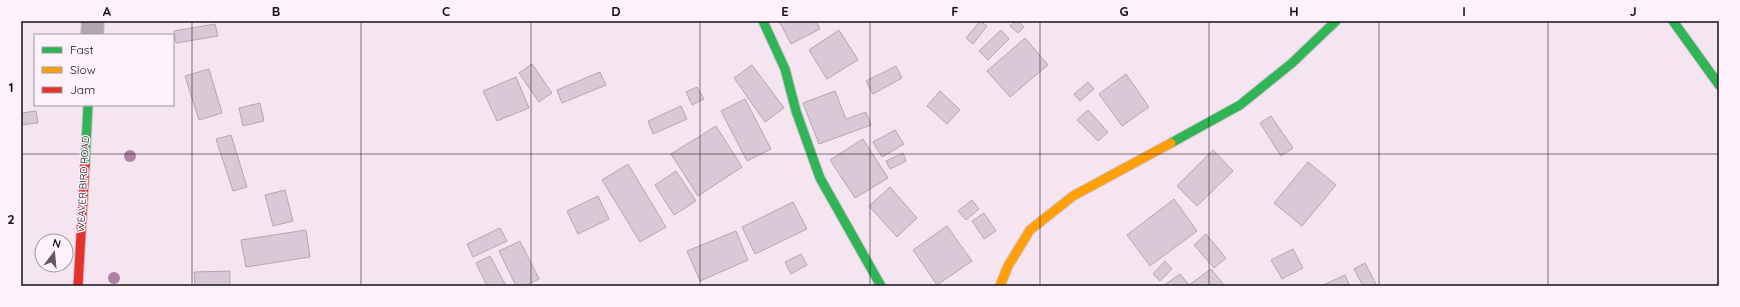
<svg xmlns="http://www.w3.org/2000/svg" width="1740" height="307" font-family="Quicksand,sans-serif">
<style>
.building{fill:#dbc8d6;stroke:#b3a7b0}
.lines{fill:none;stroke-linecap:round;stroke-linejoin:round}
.street-casing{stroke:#cfc4cc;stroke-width:24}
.fast-casing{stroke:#cfc4cc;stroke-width:11}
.slow-casing{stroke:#cfc4cc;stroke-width:11}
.jam-casing{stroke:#cfc4cc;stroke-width:11}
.street{stroke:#b2a6af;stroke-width:22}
.fast{stroke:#30b455;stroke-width:9}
.slow{stroke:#ff9f0a;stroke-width:9}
.jam{stroke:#e5322d;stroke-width:9}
.tree{fill:#ae81a5}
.grid{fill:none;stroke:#180f16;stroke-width:1;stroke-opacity:0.55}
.labels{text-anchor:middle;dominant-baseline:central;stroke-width:3;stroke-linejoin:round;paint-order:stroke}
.street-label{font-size:10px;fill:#180f16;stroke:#fdf2fa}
.neatline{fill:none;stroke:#180f16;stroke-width:1.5}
.grid-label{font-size:13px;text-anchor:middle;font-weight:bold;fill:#180f16}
</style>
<rect width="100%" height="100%" fill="#f4e5f0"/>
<!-- building -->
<g class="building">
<path d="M779,21h37l4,8 -29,15z"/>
<path d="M980,21l7,5 -14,18 -7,-6z"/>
<path d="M1015,21h3l6,6 -6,6 -8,-7z"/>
<path d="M215,24l3,12 -42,7 -2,-12z"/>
<path d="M839,30l19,30 -31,19 -18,-29z"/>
<path d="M1001,30l8,9 -21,21 -9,-9z"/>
<path d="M1025,38l23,27 -38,32 -23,-26z"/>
<path d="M532,64l20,29 -13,9 -20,-29z"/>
<path d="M752,65l32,43 -19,14 -31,-44z"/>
<path d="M896,66l6,12 -29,16 -7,-13z"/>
<path d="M209,69l13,44 -23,7 -14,-44z"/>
<path d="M600,72l6,13 -44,18 -5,-13z"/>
<path d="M1126,74l23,33 -27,19 -23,-32z"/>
<path d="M516,77l13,31 -32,13 -14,-30z"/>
<path d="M1088,82l6,7 -14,12 -6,-7z"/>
<path d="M697,87l7,12 -12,6 -6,-13z"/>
<path d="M835,91l11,28 20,-7 5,13 -52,19 -16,-41z"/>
<path d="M940,91l20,19 -13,14 -20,-18z"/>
<path d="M745,99l26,50 -24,12 -26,-50z"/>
<path d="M260,103l4,18 -21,5 -4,-18z"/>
<path d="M681,106l6,13 -34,15 -5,-13z"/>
<path d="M1088,110l20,22 -10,9 -21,-21z"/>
<path d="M36,111l2,12 -17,2v-12z"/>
<path d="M1271,116l22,32 -12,8 -21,-33z"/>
<path d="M716,126l26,41 -44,29 -27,-42z"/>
<path d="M895,130l9,14 -22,13 -9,-15z"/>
<path d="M231,135l16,52 -14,4 -17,-52z"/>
<path d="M863,139l25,39 -33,20 -25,-38z"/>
<path d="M1213,150l20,21 -36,35 -20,-20z"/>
<path d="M903,153l3,8 -16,8 -4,-8z"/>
<path d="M1308,162l28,23 -34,41 -28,-23z"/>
<path d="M628,164l38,63 -26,15 -38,-62z"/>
<path d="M676,171l20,30 -22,14 -19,-30z"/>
<path d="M890,187l27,31 -20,19 -28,-31z"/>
<path d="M285,190l8,31 -20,5 -8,-31z"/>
<path d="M598,196l11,23 -31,15 -11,-23z"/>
<path d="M1174,199l23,32 -47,35 -23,-31z"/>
<path d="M972,200l7,9 -13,11 -8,-9z"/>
<path d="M793,202l14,27 -52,25 -13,-27z"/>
<path d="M984,213l12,18 -12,8 -12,-18z"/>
<path d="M947,226l25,35 -35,24 -24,-35z"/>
<path d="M500,228l7,13 -34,16 -6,-13z"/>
<path d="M306,230l4,27 -64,10 -5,-27z"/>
<path d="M736,231l12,29 -48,21 -13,-30z"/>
<path d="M1206,234l20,24 -12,10 -20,-23z"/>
<path d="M520,241l19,38 -15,7h-8l-17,-35z"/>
<path d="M1293,249l10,19 -21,11 -11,-19z"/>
<path d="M801,254l6,11 -16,9 -6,-12z"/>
<path d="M490,256l16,30h-19l-11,-23z"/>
<path d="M1165,261l7,8 -12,12 -7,-7z"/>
<path d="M1365,263l12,23h-14l-9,-17z"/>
<path d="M1211,269l14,17h-62l17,-12 9,11z"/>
<path d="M230,271v15h-35l-1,-14z"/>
<path d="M1345,275l5,11h-29z"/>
</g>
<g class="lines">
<defs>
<path id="street" d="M92,35l1,-14"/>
<g id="fast">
<path d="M763,21l22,48 11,42 24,67 61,108"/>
<path d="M1673,21l46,64"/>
<path d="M1171,143l69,-38 52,-42 44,-42"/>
<path d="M85,165l3,-60"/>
</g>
<path id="slow" d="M1000,286l8,-20 22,-36 43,-34 98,-53"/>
<path id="jam" d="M78,286l7,-121"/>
</defs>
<!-- street casing -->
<use href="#street" class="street-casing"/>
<!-- fast casing -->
<use href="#fast" class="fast-casing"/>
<!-- slow casing -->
<use href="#slow" class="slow-casing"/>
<!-- jam casing -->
<use href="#jam" class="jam-casing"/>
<!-- street -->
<use href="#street" class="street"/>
<!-- fast -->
<use href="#fast" class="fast"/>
<!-- slow -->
<use href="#slow" class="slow"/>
<!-- jam -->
<use href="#jam" class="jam"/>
</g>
<!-- trees -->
<g class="tree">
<circle cx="130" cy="156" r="6"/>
<circle cx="114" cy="278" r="6"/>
</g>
<!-- grid -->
<path class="grid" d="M192,21v265M361,21v265M531,21v265M700,21v265M870,21v265M1040,21v265M1209,21v265M1379,21v265M1548,21v265M21,154h1698"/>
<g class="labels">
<!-- street labels -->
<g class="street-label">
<text transform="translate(83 184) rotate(-87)">WEAVER BIRD ROAD</text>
</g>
</g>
<!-- border -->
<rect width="1740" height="307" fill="none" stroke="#fdf2fa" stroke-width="44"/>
<!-- legend -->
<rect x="34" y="34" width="140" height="72" fill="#fdf2fa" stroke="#a1979f"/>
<rect x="42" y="47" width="20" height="6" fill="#30b455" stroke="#a1979f"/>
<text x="70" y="54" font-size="12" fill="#180f16">Fast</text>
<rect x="42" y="67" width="20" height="6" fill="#ff9f0a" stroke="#a1979f"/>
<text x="70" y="74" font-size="12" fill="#180f16">Slow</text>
<rect x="42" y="87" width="20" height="6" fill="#e5322d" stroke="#a1979f"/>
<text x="70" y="94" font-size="12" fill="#180f16">Jam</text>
<!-- north arrow -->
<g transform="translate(54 253) rotate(16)"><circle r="19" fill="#fdf2fa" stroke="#a1979f"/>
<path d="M0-3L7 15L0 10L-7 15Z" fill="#655a62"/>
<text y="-6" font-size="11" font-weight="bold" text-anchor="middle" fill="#180f16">N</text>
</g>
<rect x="22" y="22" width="1696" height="263" class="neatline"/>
<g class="grid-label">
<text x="107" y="16">A</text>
<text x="276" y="16">B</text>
<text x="446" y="16">C</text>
<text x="616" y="16">D</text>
<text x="785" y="16">E</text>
<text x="955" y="16">F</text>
<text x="1124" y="16">G</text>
<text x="1294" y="16">H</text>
<text x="1464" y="16">I</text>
<text x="1633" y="16">J</text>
<text x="11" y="92">1</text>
<text x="11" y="224">2</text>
</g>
</svg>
